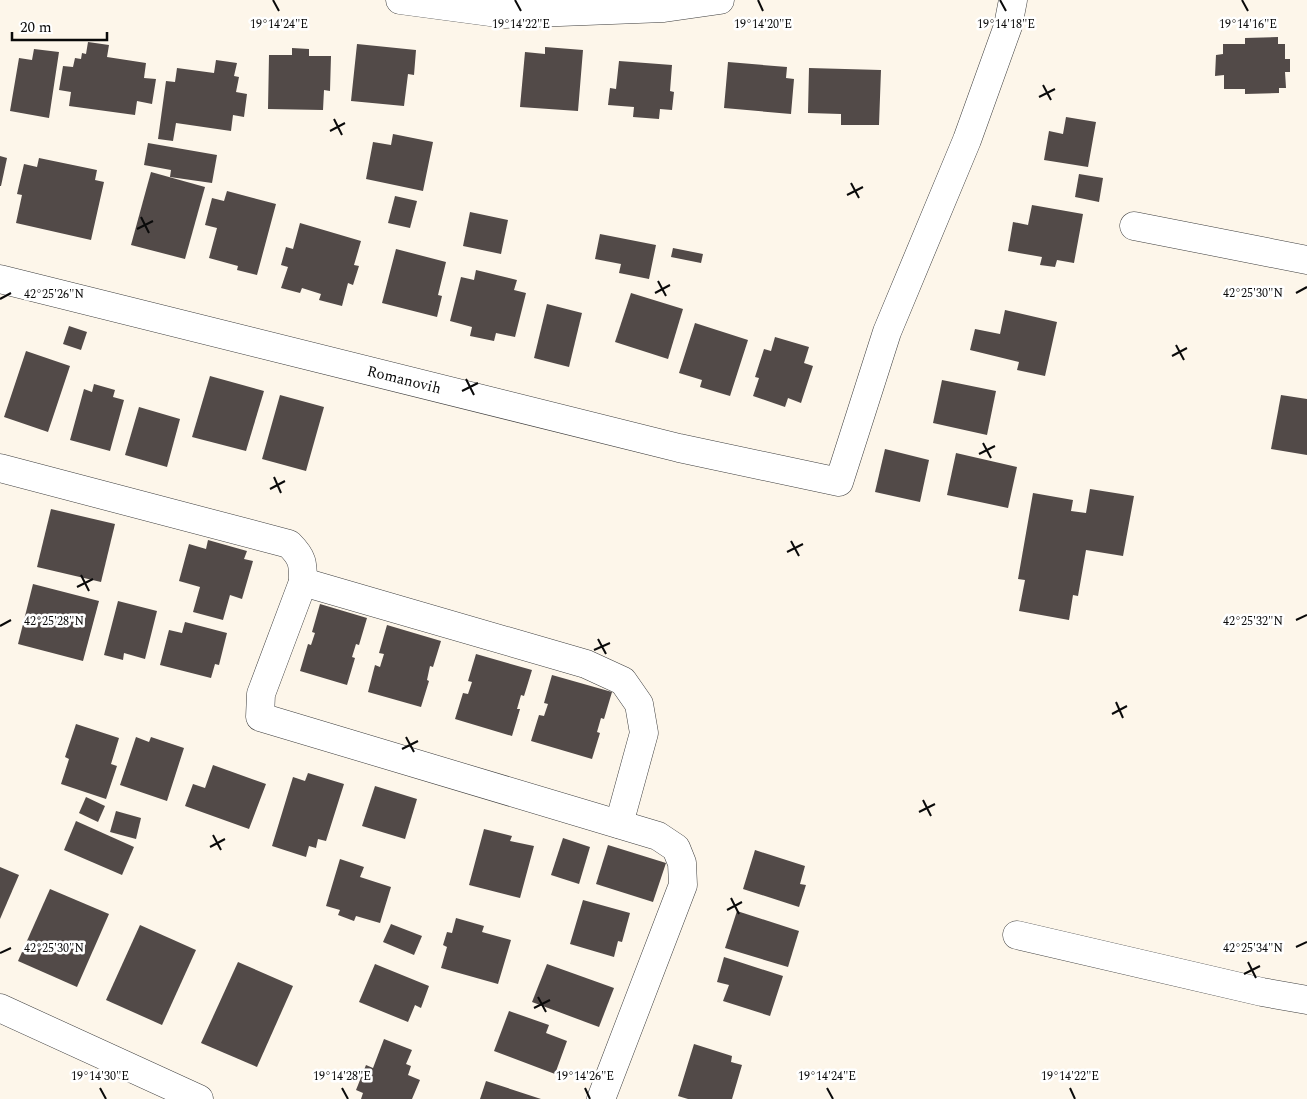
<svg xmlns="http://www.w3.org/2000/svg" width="1307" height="1099" font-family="Spectral,serif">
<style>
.building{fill:#524a48}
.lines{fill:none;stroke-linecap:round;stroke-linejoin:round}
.minor-casing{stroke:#3d3d3d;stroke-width:29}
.minor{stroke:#fff;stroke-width:28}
.ticks{fill:none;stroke:#0a0a0a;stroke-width:2}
.labels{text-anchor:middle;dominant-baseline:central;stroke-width:5;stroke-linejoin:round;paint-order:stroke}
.street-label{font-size:15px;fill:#0a0a0a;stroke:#fff}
.ticks-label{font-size:12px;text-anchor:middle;fill:#0a0a0a;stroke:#fff;stroke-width:5;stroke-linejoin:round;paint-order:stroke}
</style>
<rect width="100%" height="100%" fill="#fdf6ea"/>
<!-- building -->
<g class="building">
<path d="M1278,37v7h7v15h5v13h-5l1,16h-7v5l-34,1v-5h-21v-14l-9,1 1,-21 7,-1v-10h22v-6z"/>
<path d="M88,42l21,3 -2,12 39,6 -2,15 12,1 -4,25 -15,-3 -2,14 -66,-9 2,-14 -12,-2 4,-24 10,1 2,-9 6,1 1,-6 4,1z"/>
<path d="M357,44l59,6 -2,25 -6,-1 -4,32 -53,-5z"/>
<path d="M545,47l38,3 -5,61 -58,-4 5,-55 20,2z"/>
<path d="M292,48l17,1v7h22l-1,35 -6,-1 -1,20 -55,-1 1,-54h23z"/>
<path d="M34,49l25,3 -10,66 -39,-7 9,-53 13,2z"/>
<path d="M216,60l21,3 -3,13 5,1 -3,15 11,2 -3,23 -11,-2 -2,16 -55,-8 -3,18 -15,-2 8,-58 9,1 2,-14 37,5z"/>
<path d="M619,61l53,4 -2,26 4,1 -2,18 -12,-1 -1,10 -26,-2 1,-10 -26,-2 2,-17 6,1z"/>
<path d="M728,62l59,5 -1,11 8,1 -3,35 -67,-6z"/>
<path d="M809,68l72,2 -2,55h-38v-11l-33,-1z"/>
<path d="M1066,117l30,5 -8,45 -44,-7 5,-29 14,3z"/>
<path d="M393,134l40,8 -10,49 -57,-12 7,-37 18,3z"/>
<path d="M148,143l69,12 -5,28 -42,-6 1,-7 -27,-5z"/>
<path d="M0,156l7,2 -6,28h-1z"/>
<path d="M39,158l58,12 -2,10 9,2 -13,58 -75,-17 6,-28 -5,-1 7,-30 13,3z"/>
<path d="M151,172l54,15 -20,72 -54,-14z"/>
<path d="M1079,174l24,4 -4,24 -24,-5z"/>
<path d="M227,191l49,13 -19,71 -20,-5 1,-4 -29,-8 8,-30 -12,-3 7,-27 12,3z"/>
<path d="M395,196l22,5 -7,27 -22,-5z"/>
<path d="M1032,205l51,9 -9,49 -17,-3 -2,7 -15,-2 2,-8 -34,-6 5,-29 15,3z"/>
<path d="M470,212l38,8 -7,34 -38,-8z"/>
<path d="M300,223l61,18 -7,24 5,1 -6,19 -5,-2 -6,23 -23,-6 2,-6 -19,-6 -2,5 -19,-5 7,-21 -7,-2 5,-18 7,2z"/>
<path d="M600,234l56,11 -7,34 -30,-6 2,-9 -26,-5z"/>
<path d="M673,248l30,6 -2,9 -30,-6z"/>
<path d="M396,249l50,13 -8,33 4,1 -5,21 -55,-14z"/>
<path d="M476,270l41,10 -3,10 12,3 -11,44 -19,-4 -2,8 -24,-5 2,-9 -22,-6 11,-44 13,3z"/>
<path d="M631,293l52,16 -15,50 -53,-17z"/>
<path d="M547,304l35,9 -13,54 -35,-9z"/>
<path d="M1005,310l52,12 -12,54 -28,-6 2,-8 -49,-12 5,-21 25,5z"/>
<path d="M695,323l53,17 -18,56 -30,-9 2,-7 -23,-7z"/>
<path d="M69,326l18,6 -6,18 -18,-6z"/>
<path d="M775,337l34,10 -5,16 9,3 -12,37 -13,-5 -3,9 -32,-11 6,-18 -4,-1 9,-28 7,2z"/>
<path d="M26,351l44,15 -22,66 -44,-15z"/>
<path d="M210,376l54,15 -18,60 -54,-14z"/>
<path d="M942,380l54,11 -9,44 -54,-12z"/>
<path d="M94,384l21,6 -2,7 11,3 -14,51 -40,-11 14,-51 8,3z"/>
<path d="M280,395l44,12 -18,64 -44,-12z"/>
<path d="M1281,395l26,4v56l-36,-6z"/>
<path d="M139,407l41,12 -13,48 -42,-12z"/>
<path d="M885,449l44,11 -9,42 -45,-10z"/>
<path d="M956,453l61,14 -9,41 -61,-13z"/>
<path d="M1090,489l44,7 -11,60 -37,-6 -8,46 -5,-1 -4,25 -50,-9 6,-31 -7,-1 15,-86 40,7 -2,11 15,2z"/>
<path d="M51,509l64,15 -14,58 -64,-15z"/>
<path d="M208,540l39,11 -3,8 9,2 -11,38 -12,-4 -7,25 -30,-8 7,-25 -21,-6 10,-37 17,5z"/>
<path d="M33,584l66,17 -16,60 -65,-17z"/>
<path d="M118,601l39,10 -12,48 -21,-6 -1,7 -19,-5z"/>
<path d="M320,604l47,14 -8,27 -3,-1 -4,13 3,1 -8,27 -47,-14 8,-27 3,1 4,-12 -3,-1z"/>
<path d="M185,622l42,11 -8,32 -4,-1 -4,14 -51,-13 9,-35 13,3z"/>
<path d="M387,625l54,16 -8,26 -3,-1 -3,14 2,1 -8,26 -53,-15 7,-27 5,2 4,-13 -5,-1z"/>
<path d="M476,654l56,16 -8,26 -3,-1 -4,14h3l-8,27 -57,-17 8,-26 5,1 4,-12 -4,-1z"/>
<path d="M552,675l60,17 -8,27 -3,-1 -4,14 3,1 -8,26 -61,-18 8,-26 5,1 4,-12 -4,-1z"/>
<path d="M76,724l43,14 -8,26 6,2 -11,33 -45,-15 8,-25 -4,-2z"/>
<path d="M136,737l13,5 2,-5 33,11 -17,53 -47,-16z"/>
<path d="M213,765l53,19 -17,45 -64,-23 8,-22 12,4z"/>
<path d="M308,773l36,11 -18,57 -8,-2 -2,9 -7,-2 -3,11 -34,-11 21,-69 12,4z"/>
<path d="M375,786l42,13 -12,40 -43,-13z"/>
<path d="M86,797l19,9 -7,16 -19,-9z"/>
<path d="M116,811l25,7 -5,21 -26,-7z"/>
<path d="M76,821l58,26 -12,28 -58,-25z"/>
<path d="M484,829l28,7 -2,5 24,5 -14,52 -51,-13z"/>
<path d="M563,838l27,9 -11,37 -28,-9z"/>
<path d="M608,845l58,18 -13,39 -57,-18z"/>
<path d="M755,850l50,16 -5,18 6,1 -7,22 -56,-18z"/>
<path d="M340,859l24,8 -4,10 31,10 -11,36 -24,-7 -2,5 -16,-6 2,-5 -14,-4z"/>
<path d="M0,867l19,8 -19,44z"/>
<path d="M50,889l59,25 -32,73 -59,-26z"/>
<path d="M583,900l47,13 -8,29 -4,-1 -4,16 -44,-13z"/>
<path d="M737,911l62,20 -11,36 -63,-19z"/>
<path d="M456,918l28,8 -2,6 29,8 -13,44 -57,-16 6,-21 -4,-2 4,-13 5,1z"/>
<path d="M391,924l31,12 -8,19 -31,-13z"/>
<path d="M140,925l56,25 -34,75 -56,-25z"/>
<path d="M724,957l59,19 -13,40 -47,-15 6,-16 -12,-3z"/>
<path d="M238,962l55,24 -36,81 -56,-24z"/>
<path d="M375,964l54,22 -8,22 -6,-3 -7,17 -49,-20z"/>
<path d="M547,964l67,24 -15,39 -67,-25z"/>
<path d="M509,1011l40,14 -3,8 21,8 -12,33 -61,-23z"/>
<path d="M384,1039l28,11 -6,14 5,2 -3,9 12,5 -8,19h-51l2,-6 -7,-3 10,-25 7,3z"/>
<path d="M694,1044l38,12 -1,6 11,3 -10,34h-44l-10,-3z"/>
<path d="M486,1081l55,18h-61z"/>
</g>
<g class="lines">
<defs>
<g id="minor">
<path d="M400,0l105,14 159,-6 56,-8"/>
<path d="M1134,226l173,34"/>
<path d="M0,279l679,169 160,34 48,-150 80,-192 41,-114 5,-26"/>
<path d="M0,468l289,76c14,14 14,19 14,38l-42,112 -1,23 398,119 18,12 6,15 1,22 -82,214"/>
<path d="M303,582l283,82 37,17 16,23 5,29 -25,91"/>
<path d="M1017,935l245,57 45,8"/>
<path d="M0,1008l199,91"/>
</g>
</defs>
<!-- minor casing -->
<use href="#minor" class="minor-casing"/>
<!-- minor -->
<use href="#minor" class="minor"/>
</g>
<!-- ticks -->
<path class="ticks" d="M273,0l6,11M515,0l6,11M758,0l5,11M1000,0l6,11M1242,0l6,11M1043,85l8,15M1039,97l16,-8M334,119l8,16M330,131l15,-8M851,183l8,15M847,195l16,-8M141,217l8,16M137,229l16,-8M658,281l8,15M655,293l15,-8M1296,293l11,-6M0,299l11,-6M1176,345l8,15M1172,356l15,-8M466,379l8,16M462,391l16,-8M983,443l8,15M979,454l16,-8M274,477l7,16M270,489l15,-8M791,541l8,15M787,552l16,-8M81,575l8,16M77,587l16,-8M1296,620l11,-5M0,626l11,-6M598,639l8,15M594,650l16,-7M1116,702l7,16M1112,714l15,-8M406,737l8,15M402,749l16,-8M923,800l8,16M919,812l16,-8M213,835l8,15M210,847l15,-8M731,898l8,16M727,910l15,-8M1296,947l11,-5M0,953l11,-5M1248,962l8,16M1244,974l16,-8M538,997l8,15M534,1008l16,-8M100,1088l6,11M342,1088l6,11M585,1088l5,11M827,1088l6,11M1070,1088l5,11"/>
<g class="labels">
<!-- street labels -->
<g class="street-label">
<text transform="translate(404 380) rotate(14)">Romanovih</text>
</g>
</g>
<g class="ticks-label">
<text x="279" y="28">19°14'24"E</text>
<text x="521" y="28">19°14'22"E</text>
<text x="763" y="28">19°14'20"E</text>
<text x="1006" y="28">19°14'18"E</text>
<text x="1248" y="28">19°14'16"E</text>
<text x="1253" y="297">42°25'30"N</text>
<text x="54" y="298">42°25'26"N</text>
<text x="1253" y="625">42°25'32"N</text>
<text x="54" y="625">42°25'28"N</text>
<text x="1253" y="952">42°25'34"N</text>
<text x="54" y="952">42°25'30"N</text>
<text x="100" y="1080">19°14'30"E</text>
<text x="342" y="1080">19°14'28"E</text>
<text x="585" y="1080">19°14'26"E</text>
<text x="827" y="1080">19°14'24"E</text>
<text x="1070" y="1080">19°14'22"E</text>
</g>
<!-- scale -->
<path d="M12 32v8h95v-8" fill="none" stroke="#0a0a0a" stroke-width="2.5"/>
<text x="20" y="32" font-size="15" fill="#0a0a0a" stroke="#ffffff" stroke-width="4" paint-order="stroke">20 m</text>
</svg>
